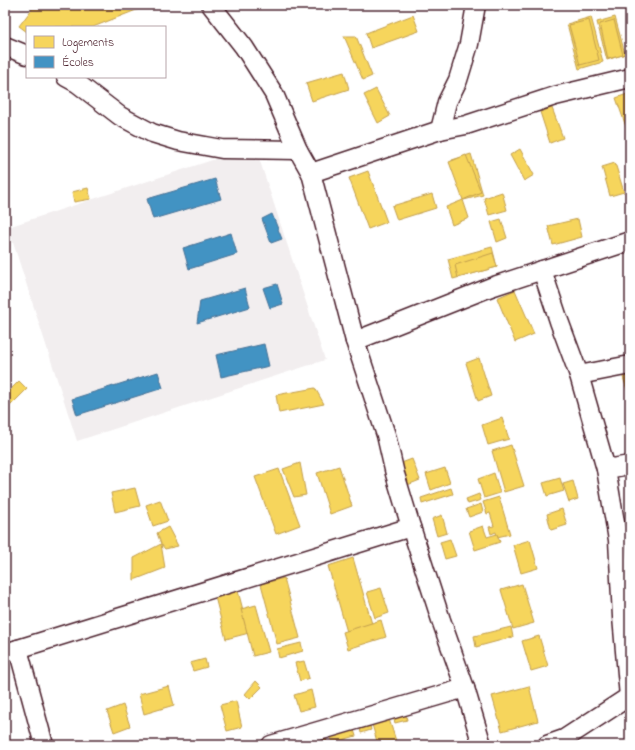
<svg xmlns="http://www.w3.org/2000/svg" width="635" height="750" font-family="'Indie Flower',sans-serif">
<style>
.built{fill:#f2eeef}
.homes{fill:#f6d55c;stroke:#c29e4d}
.schools{fill:#4393c3;stroke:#457095}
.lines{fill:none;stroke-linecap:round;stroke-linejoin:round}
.minor-casing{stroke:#4a1f2b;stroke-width:21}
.minor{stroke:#fff;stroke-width:18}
</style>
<rect width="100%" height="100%" fill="#fff"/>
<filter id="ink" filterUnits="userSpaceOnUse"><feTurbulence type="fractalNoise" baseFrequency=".025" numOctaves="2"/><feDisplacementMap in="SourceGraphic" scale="8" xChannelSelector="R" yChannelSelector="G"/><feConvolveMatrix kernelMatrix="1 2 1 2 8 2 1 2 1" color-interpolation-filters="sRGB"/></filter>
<g filter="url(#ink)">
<!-- built -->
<path class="built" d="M255,146l70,214 -248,81 -69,-214z"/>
<!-- homes -->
<g class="homes">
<path d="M35,5h114l-56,22h-66v5l-8,-6z"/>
<path d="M413,15l6,16 -48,17 -5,-15z"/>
<path d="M591,17l12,45 -24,7 -12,-45z"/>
<path d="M615,17l10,37 -18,6 -10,-38z"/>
<path d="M589,20l10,40 -19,5 -11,-40z"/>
<path d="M614,20l9,35 -15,4 -8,-35z"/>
<path d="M344,36h12l16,40 -9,4z"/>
<path d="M344,72l5,17 -37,12 -6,-18z"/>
<path d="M376,89l14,27 -12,7 -14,-28z"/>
<path d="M630,93v45l-14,-40z"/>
<path d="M552,108l11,30 -13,5 -10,-31z"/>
<path d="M520,149l14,26 -10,6 -14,-26z"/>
<path d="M471,154l12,41 -19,5 -12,-40z"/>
<path d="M466,155l15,37 -18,8 -14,-38z"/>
<path d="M615,163l9,29 -14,4 -8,-29z"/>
<path d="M368,171l19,51 -19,7 -19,-51z"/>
<path d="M88,188l3,11 -17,3 -2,-10z"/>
<path d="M502,192l5,18 -18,5 -5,-17z"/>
<path d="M432,194l4,14 -39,12 -5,-14z"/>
<path d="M463,200l6,18 -17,7 -6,-18z"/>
<path d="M501,219l6,19 -10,4 -6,-20z"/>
<path d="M578,219l4,18 -29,8 -5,-19z"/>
<path d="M492,247l5,20 -44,12 -5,-20z"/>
<path d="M493,253l4,14 -39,11 -3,-13z"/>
<path d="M515,290l19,44 -19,8 -18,-44z"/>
<path d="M479,358l12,38 -13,5 -12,-38z"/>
<path d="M630,368v31l-9,-28z"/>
<path d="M19,381l8,8 -22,22v-16z"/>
<path d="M315,388l9,16 -45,9 -3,-18z"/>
<path d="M502,418l7,21 -21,6 -6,-20z"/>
<path d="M511,445l13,41 -20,6 -12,-41z"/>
<path d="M412,459l8,21 -15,6 -9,-21z"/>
<path d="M300,463l6,32 -12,2 -11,-28z"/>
<path d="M339,466l13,40 -22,8 -13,-41z"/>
<path d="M445,468l5,15 -19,7 -5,-16z"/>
<path d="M279,469l21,56 -24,9 -21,-57z"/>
<path d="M494,473l6,20 -16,5 -6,-19z"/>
<path d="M560,478l4,13 -17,5 -4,-13z"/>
<path d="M573,481l5,18 -9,3 -6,-18z"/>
<path d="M135,488l5,18 -25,6 -4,-19z"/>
<path d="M451,488l2,6 -31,10 -1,-6z"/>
<path d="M479,494l2,6 -13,4 -2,-5z"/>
<path d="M499,497l11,37 -13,3 -1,-5 -5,2 -2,-7 5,-1 -4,-13 -3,1 -4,-12z"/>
<path d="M160,500l8,21 -15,5 -7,-21z"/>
<path d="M481,504l2,8 -14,5 -3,-8z"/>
<path d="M562,509l5,16 -16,5 -4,-16z"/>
<path d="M442,515l5,18 -10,3 -5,-17z"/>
<path d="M483,526l4,11 10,-3 3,8 -25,8 -6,-19z"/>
<path d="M168,527l10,19 -13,3 -4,-5 -4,-11z"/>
<path d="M450,539l6,17 -11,3 -5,-17z"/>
<path d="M530,540l8,28 -17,5 -8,-28z"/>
<path d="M161,544l4,24 -31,12v-22z"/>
<path d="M353,558l19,66 -25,8 -19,-66z"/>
<path d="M284,578l16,60 -23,6 -16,-60z"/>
<path d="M522,584l12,39 -21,6 -12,-39z"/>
<path d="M381,588l8,25 -14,5 -8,-26z"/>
<path d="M238,591l11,42 -23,6 -11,-42z"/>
<path d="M256,605l13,47 -16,4 -12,-47z"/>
<path d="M381,620l5,17 -38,12 -5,-17z"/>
<path d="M511,627l2,10 -37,10 -2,-11z"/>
<path d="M539,636l9,30 -17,5 -9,-30z"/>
<path d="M301,643l2,8 -24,7 -2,-9z"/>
<path d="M205,659l2,8 -14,4 -3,-8z"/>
<path d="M304,661l5,17 -9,3 -5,-18z"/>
<path d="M256,681l6,6 -12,12 -5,-5z"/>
<path d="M169,686l5,19 -30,9 -5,-20z"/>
<path d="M529,686l9,35 -36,10 -10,-35z"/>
<path d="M311,690l4,17 -16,4 -5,-16z"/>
<path d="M236,701l6,26 -15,4 -7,-26z"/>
<path d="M123,705l7,21 -16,6 -7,-21z"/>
<path d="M405,711l2,9 -12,3 -3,-9z"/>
<path d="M388,716l9,28 -19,1 -7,-24z"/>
<path d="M369,722l2,8 -10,3 -2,-9z"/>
<path d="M353,727l3,9 -24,7 -2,-9z"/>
<path d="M326,737l1,8h-31z"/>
</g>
<!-- schools -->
<g class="schools">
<path d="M215,179l6,20 -68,20 -6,-20z"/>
<path d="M272,214l10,25 -11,4 -9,-24z"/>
<path d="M231,233l6,21 -48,15 -6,-21z"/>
<path d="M277,284l6,20 -13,4 -7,-20z"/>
<path d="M245,288l5,19 -53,16 3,-22z"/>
<path d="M264,344l5,22 -48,11 -5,-22z"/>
<path d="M158,372l5,16 -86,27 -5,-16z"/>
</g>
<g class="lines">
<defs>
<g id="minor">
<path d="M211,5l33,42 30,47 24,56 13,23 44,168 31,94 9,39 16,53 30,93 24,68 17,57"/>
<path d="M5,46l22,9"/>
<path d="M66,77l11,6 43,33 32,17 26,8 44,8 76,1"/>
<path d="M440,130l7,-28 11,-22 11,-36 7,-39"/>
<path d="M311,173l129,-43 26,-5 89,-29 75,-18"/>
<path d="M542,270l17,51 20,54 27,94 12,71 4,77 7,80"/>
<path d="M355,341l136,-54 139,-46"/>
<path d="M579,375l51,-10"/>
<path d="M606,469l24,-4"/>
<path d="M18,649l26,96"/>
<path d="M5,653l406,-126"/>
<path d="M271,745l194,-57"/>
<path d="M547,745l17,-6 66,-43"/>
</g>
</defs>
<!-- minor casing -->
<use href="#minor" class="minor-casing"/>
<!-- minor -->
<use href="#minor" class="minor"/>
</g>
</g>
<!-- margin -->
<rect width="635" height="750" fill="none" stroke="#fff" stroke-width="20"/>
<rect x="10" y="10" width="615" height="730" fill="none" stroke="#4a1f2b" stroke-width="1.5" filter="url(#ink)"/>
<!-- legend -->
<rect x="26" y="26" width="140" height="52" fill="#ffffff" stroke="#b7a5aa"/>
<rect x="34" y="36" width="20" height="12" fill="#f6d55c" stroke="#b7a5aa"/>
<text x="62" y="46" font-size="12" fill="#4a1f2b">Logements</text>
<rect x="34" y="56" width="20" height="12" fill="#4393c3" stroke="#b7a5aa"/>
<text x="62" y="66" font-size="12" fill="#4a1f2b">Écoles</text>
</svg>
